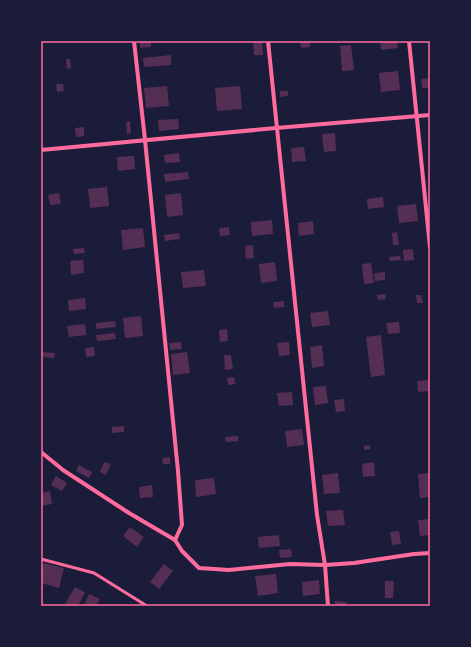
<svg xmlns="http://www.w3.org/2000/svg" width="471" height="647" font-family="Montserrat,sans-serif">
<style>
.building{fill:#542f53}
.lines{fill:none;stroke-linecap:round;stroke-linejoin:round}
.service{stroke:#ff6b9d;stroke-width:3}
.minor{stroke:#ff6b9d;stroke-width:4}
.neatline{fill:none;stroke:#ff6b9d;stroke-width:1.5}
</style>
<rect width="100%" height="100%" fill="#1b1b3a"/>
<!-- building -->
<g class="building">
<path d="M140,41h11v6l-11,1z"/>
<path d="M253,41h9l1,14h-9z"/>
<path d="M300,41h10v6l-9,1z"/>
<path d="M380,41h17l1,7 -17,2z"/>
<path d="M351,45l3,25 -12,1 -2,-25z"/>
<path d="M171,55v10l-27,2 -1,-9z"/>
<path d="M66,59h4l1,9 -4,1z"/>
<path d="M398,71l2,19 -19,2 -2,-19z"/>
<path d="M430,78v10h-8l-1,-9z"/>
<path d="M56,84h7l1,7 -7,1z"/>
<path d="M167,86l2,20 -23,2 -2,-20z"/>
<path d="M240,86l2,23 -25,2 -2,-23z"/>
<path d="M280,91h8v5l-8,1z"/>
<path d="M178,119l1,10 -20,2 -1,-11z"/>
<path d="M130,121l1,12 -4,1 -1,-12z"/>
<path d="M84,127v9l-8,1 -1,-9z"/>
<path d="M335,133l1,18 -12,1 -2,-18z"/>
<path d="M304,147l2,14 -14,1 -1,-14z"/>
<path d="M179,153l1,9 -15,1 -1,-8z"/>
<path d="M134,156l1,13 -17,2 -1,-14z"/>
<path d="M188,172l1,7 -24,3 -1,-8z"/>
<path d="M107,187l2,19 -19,2 -2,-19z"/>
<path d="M59,193l2,11 -11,1 -2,-10z"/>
<path d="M181,193l2,22 -16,2 -2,-22z"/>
<path d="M383,197l1,10 -16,2 -1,-10z"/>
<path d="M416,204l2,17 -19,2 -2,-17z"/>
<path d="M272,220l1,14 -21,2 -1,-14z"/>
<path d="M313,221l1,13 -15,2 -1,-13z"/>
<path d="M229,227l1,8 -10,1 -1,-8z"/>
<path d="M143,228l2,19 -22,3 -2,-20z"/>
<path d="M397,232l2,13h-6l-1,-12z"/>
<path d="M179,233l1,6 -15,2 -1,-6z"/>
<path d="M253,245l1,13 -8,1 -1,-13z"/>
<path d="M84,248l1,5 -11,1 -1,-5z"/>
<path d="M413,249l1,11 -10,1 -1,-11z"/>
<path d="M400,256l1,4 -11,1 -1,-4z"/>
<path d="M83,260l1,13 -13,2 -1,-14z"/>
<path d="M275,262l2,19 -16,2 -2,-19z"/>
<path d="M371,263l3,20 -10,1 -2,-20z"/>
<path d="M204,270l2,16 -23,2 -2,-16z"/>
<path d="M385,272v8l-10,1 -1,-8z"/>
<path d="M385,294l1,5 -8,1 -1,-5z"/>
<path d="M416,295h5l2,8h-6z"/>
<path d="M85,298l1,11 -17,2 -1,-11z"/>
<path d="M284,301v6l-10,1 -1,-6z"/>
<path d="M328,311l2,14 -18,2 -2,-14z"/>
<path d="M141,316l2,20 -18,2 -2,-20z"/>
<path d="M115,321l1,6 -20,2v-6z"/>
<path d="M399,322l1,11 -12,1 -2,-11z"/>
<path d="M85,324l1,11 -17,2 -2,-11z"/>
<path d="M227,329l1,12 -8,1 -1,-12z"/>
<path d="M115,333l1,6 -19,2 -1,-6z"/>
<path d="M381,335l4,40 -14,2 -5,-40z"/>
<path d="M181,342l1,7 -12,1 -1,-7z"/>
<path d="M289,342l1,13 -11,1 -2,-13z"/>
<path d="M322,345l2,21 -12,2 -2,-21z"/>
<path d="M94,347l1,9 -9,1 -1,-9z"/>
<path d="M41,352l14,1 -1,5 -13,-1z"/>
<path d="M187,352l3,21 -17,2 -2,-21z"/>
<path d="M224,355h7l2,14 -8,1z"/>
<path d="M234,377l1,7 -7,1 -1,-7z"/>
<path d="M430,380v11l-12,1 -1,-11z"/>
<path d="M326,386l2,17 -13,2 -2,-18z"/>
<path d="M292,392l1,13 -14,1 -2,-13z"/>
<path d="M344,399l1,12 -9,1 -2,-12z"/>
<path d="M124,426v6l-12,1v-6z"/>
<path d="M302,429l2,16 -17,2 -2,-16z"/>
<path d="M238,436v5l-12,1 -1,-5z"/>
<path d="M370,445v4l-6,1v-4z"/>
<path d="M170,457v7h-7l-1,-6z"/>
<path d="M104,462l7,2 -5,11 -6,-3z"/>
<path d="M374,462l1,14 -12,1 -1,-13z"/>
<path d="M79,465l13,7 -3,6 -13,-7z"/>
<path d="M338,473l2,20 -16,1 -2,-19z"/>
<path d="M430,473v24l-10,1 -2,-24z"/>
<path d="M56,476l11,7 -5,8 -11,-6z"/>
<path d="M214,478l2,16 -20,3 -1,-17z"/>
<path d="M152,485l1,12 -13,1 -1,-11z"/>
<path d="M50,491l2,13 -11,2v-13z"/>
<path d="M343,510l2,15 -17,1 -2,-15z"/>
<path d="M430,519v16l-10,1 -2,-16z"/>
<path d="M130,527l14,10 -7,10 -14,-11z"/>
<path d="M399,531l2,13 -9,1 -2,-13z"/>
<path d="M279,535l1,11 -21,2 -1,-11z"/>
<path d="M291,549l1,8 -12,1 -1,-8z"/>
<path d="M44,563l20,5 -5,20 -18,-5v-11z"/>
<path d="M164,564l9,7 -14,18 -9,-7z"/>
<path d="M276,574l2,19 -20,3 -3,-20z"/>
<path d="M319,580l1,14 -17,2 -1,-14z"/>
<path d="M385,581h9l-1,17h-8z"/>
<path d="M75,587l10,5 -7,14h-14z"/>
<path d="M89,594l11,5 -4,7h-9l-3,-1z"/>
<path d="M335,601l12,1v4h-12z"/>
</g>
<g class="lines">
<!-- service -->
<path class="service" d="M41,559l53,14 53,33"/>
<!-- minor -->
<g class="minor">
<path d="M134,41l11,99 33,331 4,54 -7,15"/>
<path d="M268,41l49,474 8,50 29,-2 60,-9 16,-1"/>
<path d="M409,41l21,206"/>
<path d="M41,150l235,-22 154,-13"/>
<path d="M41,452l22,18 66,43 46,27 7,11 17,17 30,2 61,-6 35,1 3,41"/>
</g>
</g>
<!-- border -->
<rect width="471" height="647" fill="none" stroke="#1b1b3a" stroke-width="84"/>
<rect x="42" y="42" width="387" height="563" class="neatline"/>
</svg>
